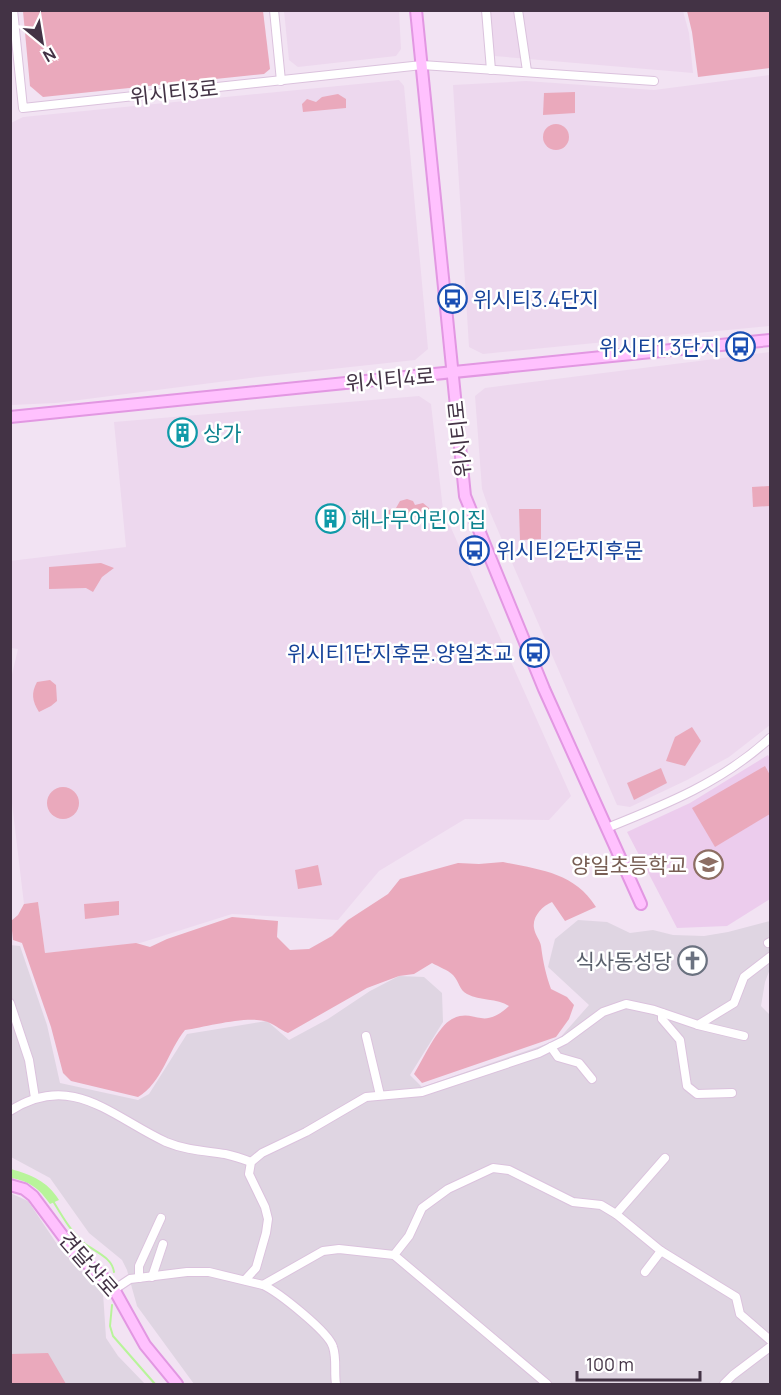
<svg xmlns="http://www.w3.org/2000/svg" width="781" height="1395" font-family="Manrope,'Noto Sans KR',sans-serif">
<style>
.residential{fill:#edd8ee}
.industrial{fill:#dfd5e2}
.education{fill:#eccced}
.green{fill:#eaa9bc}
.water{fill:#b8f49a}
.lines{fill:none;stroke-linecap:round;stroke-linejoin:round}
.stream{stroke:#b8f49a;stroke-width:2}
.street-casing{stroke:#dbc2dd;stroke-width:10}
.secondary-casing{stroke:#e297e2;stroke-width:14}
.street{stroke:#fff;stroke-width:8}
.secondary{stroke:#ffc1fe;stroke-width:10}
.labels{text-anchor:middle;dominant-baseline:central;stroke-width:5;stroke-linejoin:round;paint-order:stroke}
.street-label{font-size:21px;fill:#433345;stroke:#fff}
.transit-label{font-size:21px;fill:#164399;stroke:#fff;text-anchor:start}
.culture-label{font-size:21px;fill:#0d838f;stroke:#fff;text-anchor:start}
.education-label{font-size:21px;fill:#785e54;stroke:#fff;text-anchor:end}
.worship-label{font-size:21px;fill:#5b616d;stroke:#fff;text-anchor:end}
</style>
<rect width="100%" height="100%" fill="#f2e3f3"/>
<!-- residential -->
<g class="residential">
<path d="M284,11h115l2,38 -5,7 -98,11 -9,-7z"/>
<path d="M489,11h194l6,22 4,40 -199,-17z"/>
<path d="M770,75v251l-287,28 -14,-7 -16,-262 73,-4 128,9z"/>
<path d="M399,80l5,6 24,263 -13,11 -157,17 -202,26 -45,2v-282l12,-6z"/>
<path d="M770,352v373l-41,32 -42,23 -57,27 -13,-2 -127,-293 -8,-23 -7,-93 10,-8z"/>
<path d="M419,396l12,8 12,106 128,286 -22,24 -84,-1 -86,52 -41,49 -106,-6 -92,29 -95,10 -7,-51 -14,2 -13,-109 -1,-112 8,-34 -7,-1 -1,-87 116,-14 -12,-125z"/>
</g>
<!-- industrial -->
<g class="industrial">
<path d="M578,920l29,2 23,11 23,-3 20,5 31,1 24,-4 42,-11v48l-5,13 -4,24 9,9v369h-576l-57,-78 -10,-36 -5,-10 -33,-27 -39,-55 -39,-21 -1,-212 10,1 27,79 13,58 78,17 11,-6 38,-60 80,-13 22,19 39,-21 42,-28 29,-15 25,1 18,16 1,29 -33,53 12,12 136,-47 31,-35 -41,-38 7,-28z"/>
<path d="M10,1193l18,8 33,49 42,43 3,45 12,18 27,28h-134z"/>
</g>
<!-- education -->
<path class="education" d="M768,755l2,4v140l-43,27 -50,2 -50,-96 63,-29z"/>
<!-- green -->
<g class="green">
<path d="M23,11h240l7,58 -6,5 -221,23 -13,-11z"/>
<path d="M687,11h83v57l-72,9 -6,-45z"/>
<path d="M575,92v21l-32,2 1,-22z"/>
<path d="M338,94l8,5v9l-43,4 -1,-8 5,-5 9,3 6,-5z"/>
<circle cx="556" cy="137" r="13"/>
<path d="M769,486l1,20 -17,1 -1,-20z"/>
<path d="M407,499l6,2 2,4 8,-2 6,5 -2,13 -11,-4 -28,5 -3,-11 11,-3 4,-7z"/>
<path d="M519,509h22v30l-21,1z"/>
<path d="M101,563l13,5 -12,9 -9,15 -7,-4 -37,1v-22z"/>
<path d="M50,680l6,5 1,16 -6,5 -12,6c-7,-11 -8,-19 -2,-30z"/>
<path d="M692,727l9,14 -16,25 -19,-5 9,-24z"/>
<path d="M765,766l5,9v39l-55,33 -23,-39z"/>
<path d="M661,768l6,15 -33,17 -7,-17z"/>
<circle cx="63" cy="803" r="16"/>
<path d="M503,862c37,8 71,10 93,45l-31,14 -13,-19c-10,4 -20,15 -18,26 1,7 6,12 7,18 2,16 5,29 10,43l16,8 7,8 -5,14 -13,18 -134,46 -8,-9c8,-13 24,-48 38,-55 23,-12 29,13 57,-13 -12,-8 -29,-5 -42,-12 -8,-4 -8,-13 -14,-19 -5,-5 -14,-8 -21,-12l-18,11 -15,2 -32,12 -79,45c-8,-3 -16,-11 -24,-12 -19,-5 -59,6 -79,9 -17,21 -23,53 -47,67l-67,-16 -8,-8 -12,-46 -29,-84 -9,-3 -2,-19 7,-6 6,-11 14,-2 7,51 91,-10 14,4 17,-8 65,-22 46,4 -1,16 13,13 19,-1 23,-13 16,-16 40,-26 12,-15 58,-16 21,1z"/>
<path d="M318,865l4,20 -24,4 -3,-19z"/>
<path d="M119,901v14l-34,4 -1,-15z"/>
<path d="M48,1353l18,31h2h-57v-30z"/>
</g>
<!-- water -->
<path class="water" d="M11,1169c21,6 36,12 48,31l-9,4c-11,-16 -21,-23 -39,-26z"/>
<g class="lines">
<!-- stream -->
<g class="stream">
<path d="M53,1201c9,15 18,31 31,42 11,9 28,14 30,29"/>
<path d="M112,1305l-2,21 3,10 42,48"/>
</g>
<defs>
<g id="street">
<path d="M13,10l10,98 399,-43 232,16"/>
<path d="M274,10l7,71"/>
<path d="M486,10l5,60"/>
<path d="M518,10l9,61"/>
<path d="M607,828c60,-24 115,-46 163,-90"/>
<path d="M768,943l2,-1"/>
<path d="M10,1003l19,57 6,38"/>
<path d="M662,1013v6l18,21 7,46 10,8 35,-1"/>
<path d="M698,1025l46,11"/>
<path d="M366,1036l14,59"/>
<path d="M551,1047l7,10 21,6 13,16"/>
<path d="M10,1111c62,-40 102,6 156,31 19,8 39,9 59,12 9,2 18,5 26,8"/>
<path d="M616,1214l49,-56"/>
<path d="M394,1255l15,-19 13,-28 26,-19 45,-21 16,2 64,32 28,3 15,9 45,37 75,46 4,17 30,26"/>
<path d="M645,1272l16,-21"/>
<path d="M152,1277l11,-33"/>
<path d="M139,1278v-12l22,-48"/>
<path d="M245,1280l11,-12 10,-35 2,-14 -3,-12 -16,-33 2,-12 11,-9 44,-21 60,-35 56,-5 117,-39 26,-13 38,-28 23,-8 28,6 44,15 36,-22 10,-26 26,-20"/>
<path d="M263,1285c15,7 66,47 70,62 4,12 1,25 3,37"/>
<path d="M115,1289l15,-10 57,-7h22l54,13 60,-34 16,-2 55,6 153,129"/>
<path d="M724,1384l9,-9 37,-28"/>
</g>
<g id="secondary">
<path d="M416,10l49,486 79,193 97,215"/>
<path d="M10,417l760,-77"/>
<path d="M10,1185l14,4 9,7 44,59 34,29 34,61 32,39"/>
</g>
</defs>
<!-- street casing -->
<use href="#street" class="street-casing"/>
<!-- secondary casing -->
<use href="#secondary" class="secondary-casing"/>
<!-- street -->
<use href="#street" class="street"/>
<!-- secondary -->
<use href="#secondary" class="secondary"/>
</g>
<!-- icons -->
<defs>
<symbol id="bus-ring" viewBox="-11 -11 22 22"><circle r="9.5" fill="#fff" stroke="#1a4fb4" stroke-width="1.5"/><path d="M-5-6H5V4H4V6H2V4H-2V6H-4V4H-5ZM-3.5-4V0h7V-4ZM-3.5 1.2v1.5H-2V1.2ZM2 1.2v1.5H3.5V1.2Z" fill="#1a4fb4"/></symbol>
<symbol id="building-ring" viewBox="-11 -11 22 22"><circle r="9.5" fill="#fff" stroke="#0f9aa8" stroke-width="1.5"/><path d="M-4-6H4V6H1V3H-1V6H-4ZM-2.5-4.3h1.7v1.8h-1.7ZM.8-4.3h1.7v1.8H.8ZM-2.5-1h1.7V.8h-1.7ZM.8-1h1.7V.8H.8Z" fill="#0f9aa8"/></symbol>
<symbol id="school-ring" viewBox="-11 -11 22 22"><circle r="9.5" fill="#fff" stroke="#8d6e63" stroke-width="1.5"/><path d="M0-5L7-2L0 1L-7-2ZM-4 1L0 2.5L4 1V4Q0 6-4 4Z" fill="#8d6e63"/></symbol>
<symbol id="church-ring" viewBox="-11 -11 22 22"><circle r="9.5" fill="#fff" stroke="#6b7280" stroke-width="1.5"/><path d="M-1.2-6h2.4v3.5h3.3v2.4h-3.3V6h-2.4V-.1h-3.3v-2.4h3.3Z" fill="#6b7280"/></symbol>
</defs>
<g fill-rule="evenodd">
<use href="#bus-ring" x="436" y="282" width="33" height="33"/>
<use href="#bus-ring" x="724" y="330" width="33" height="33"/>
<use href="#building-ring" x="166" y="416" width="33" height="33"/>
<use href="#building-ring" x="314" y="502" width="33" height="33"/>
<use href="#bus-ring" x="458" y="534" width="33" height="33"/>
<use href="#bus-ring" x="518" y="636" width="33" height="33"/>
<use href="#school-ring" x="692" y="848" width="33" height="33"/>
<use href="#church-ring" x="676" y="944" width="33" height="33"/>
</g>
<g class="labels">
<!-- street labels -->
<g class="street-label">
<text transform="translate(174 92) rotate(-6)">위시티3로</text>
<text transform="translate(390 379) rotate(-5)">위시티4로</text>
<text transform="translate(459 439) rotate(-96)">위시티로</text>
<text transform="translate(89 1264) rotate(49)">견달산로</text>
</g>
<!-- transit labels -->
<g class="transit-label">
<text x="473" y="299">위시티3.4단지</text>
<text x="720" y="347" text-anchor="end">위시티1.3단지</text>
<text x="496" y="550">위시티2단지후문</text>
<text x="513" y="653" text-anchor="end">위시티1단지후문.양일초교</text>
</g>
<!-- culture labels -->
<g class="culture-label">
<text x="203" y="433">상가</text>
<text x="351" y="519">해나무어린이집</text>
</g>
<!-- education labels -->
<g class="education-label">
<text x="687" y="865">양일초등학교</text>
</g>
<!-- worship labels -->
<g class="worship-label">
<text x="672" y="961">식사동성당</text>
</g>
</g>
<!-- border -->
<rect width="781" height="1395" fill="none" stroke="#433345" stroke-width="24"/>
<!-- north arrow -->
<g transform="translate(42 42) rotate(150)" stroke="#ffffff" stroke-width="4.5" paint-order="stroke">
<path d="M0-4.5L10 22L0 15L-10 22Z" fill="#433345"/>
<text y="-9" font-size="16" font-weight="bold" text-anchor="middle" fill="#433345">N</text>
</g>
<!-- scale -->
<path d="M577 1371v9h123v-9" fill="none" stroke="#433345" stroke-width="3"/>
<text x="586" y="1371" font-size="18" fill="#433345" stroke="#ffffff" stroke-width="4.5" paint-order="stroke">100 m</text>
</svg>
